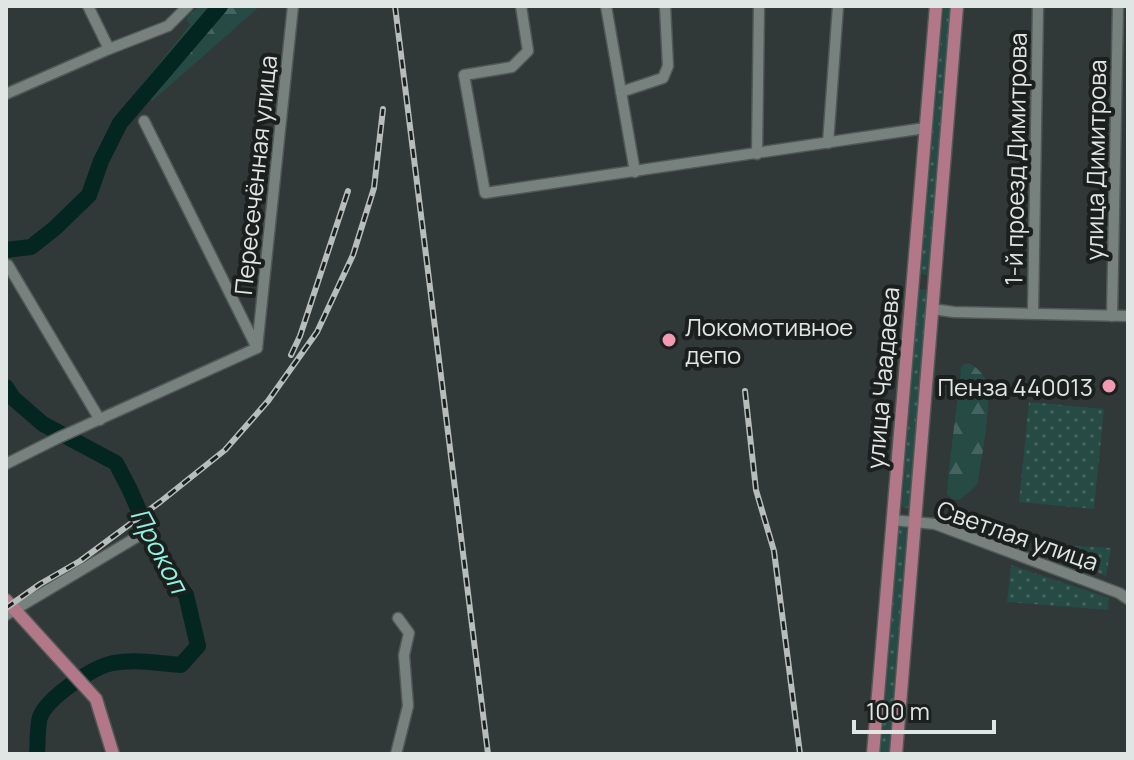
<svg xmlns="http://www.w3.org/2000/svg" width="1134" height="760" font-family="Manrope,sans-serif">
<style>
.grass{fill:url(#grass-dots)}
.forest{fill:url(#forest-firs)}
.lines{fill:none;stroke-linecap:round;stroke-linejoin:round}
.river{stroke:#042621;stroke-width:16}
.minor-casing{stroke:#505856;stroke-width:13}
.major-casing{stroke:#505856;stroke-width:15}
.minor{stroke:#77827f;stroke-width:10}
.major{stroke:#b27789;stroke-width:12}
.rail-casing{stroke:#b6bdbb;stroke-width:6}
.rail{stroke:#1b201f;stroke-width:3;stroke-dasharray:9;stroke-linecap:butt}
.poi-dot{fill:#f19ab2;stroke:#1b201f;stroke-width:3}
.labels{text-anchor:middle;dominant-baseline:central;stroke-width:8;stroke-linejoin:round;paint-order:stroke}
.street-label{font-size:24px;fill:#dfe6e4;stroke:#1b201f}
.poi-label{font-size:24px;fill:#dfe6e4;stroke:#1b201f;text-anchor:start}
.water-label{font-size:26px;font-style:italic;fill:#90f3e1;stroke:#1b201f}
</style>
<defs>
<pattern id="grass-dots" width="8" height="8" patternUnits="userSpaceOnUse" patternTransform="scale(2)"><rect width="8" height="8" fill="#264a44"/><path d="M2 2h.1M6 6h.1" fill="none" stroke="#45645f" stroke-width="1.8" stroke-linecap="round"/></pattern>
<pattern id="forest-firs" width="22" height="20" patternUnits="userSpaceOnUse" patternTransform="scale(2)"><rect width="22" height="20" fill="#264a44"/><path d="M5 1l3.5 6h-7zM16 11l3.5 6h-7z" fill="#45645f"/></pattern>
</defs>
<rect width="100%" height="100%" fill="#303937"/>
<!-- grass -->
<g class="grass">
<path d="M944,6h8l-24,269 -7,-1z"/>
<path d="M919,289l9,1 -18,216 -5,3 -3,-3z"/>
<path d="M1029,402l75,7 -10,100 -75,-7z"/>
<path d="M904,527l3,3 -18,224h-8l18,-226z"/>
<path d="M1031,543l80,5 -5,28z"/>
<path d="M1011,565l98,33 -1,12 -101,-8z"/>
</g>
<!-- forest -->
<g class="forest">
<path d="M199,6h61l-108,95 -10,-16 48,-60 -4,-6z"/>
<path d="M969,363c7,4 14,10 17,18 7,21 -5,78 -8,101l-6,8 -13,10 -7,-1 -5,-5c3,-43 10,-84 14,-127l3,-3z"/>
</g>
<g class="lines">
<!-- river -->
<g class="river">
<path d="M6,250l25,-3 24,-19 34,-33 12,-34 19,-38 100,-117"/>
<path d="M6,387l7,11 30,26 73,39 14,27 31,71 25,34 12,51 -17,19c-22,-2 -46,-6 -68,-2 -20,4 -65,34 -73,54 -3,10 -2,26 -3,37"/>
</g>
<defs>
<g id="minor">
<path d="M88,6l21,43"/>
<path d="M521,6l7,45 -16,16 -48,8 21,118 440,-65"/>
<path d="M606,6l29,166"/>
<path d="M621,92l42,-14 5,-12 -3,-60"/>
<path d="M6,94l103,-45 59,-23 20,-20"/>
<path d="M144,121l112,225"/>
<path d="M828,143l10,-137"/>
<path d="M757,154l2,-148"/>
<path d="M8,265l92,155"/>
<path d="M932,309l22,3 174,4"/>
<path d="M1033,312l5,-306"/>
<path d="M1112,316l6,-310"/>
<path d="M257,348l36,-342"/>
<path d="M6,464l52,-26 199,-90"/>
<path d="M892,520l43,4 184,69 9,6"/>
<path d="M6,615l146,-87"/>
<path d="M396,754l12,-48 -4,-51 5,-22 -11,-15"/>
</g>
<g id="major">
<path d="M6,600l90,99 17,55"/>
<path d="M873,754l63,-748"/>
<path d="M896,754l61,-748"/>
</g>
</defs>
<!-- minor casing -->
<use href="#minor" class="minor-casing"/>
<!-- major casing -->
<use href="#major" class="major-casing"/>
<!-- minor -->
<use href="#minor" class="minor"/>
<!-- major -->
<use href="#major" class="major"/>
<defs>
<g id="rail">
<path d="M395,6l93,748"/>
<path d="M291,355l9,-19 48,-145"/>
<path d="M745,391l11,99 18,61 26,203"/>
<path d="M6,608l34,-24 40,-23 80,-59 65,-52 43,-49 49,-69 36,-77 21,-67 9,-79"/>
</g>
</defs>
<!-- rail casing -->
<use href="#rail" class="rail-casing"/>
<!-- rail -->
<use href="#rail" class="rail"/>
</g>
<!-- markers -->
<g class="poi-dot">
<circle cx="669" cy="340" r="8"/>
<circle cx="1109" cy="386" r="8"/>
</g>
<g class="labels">
<!-- street labels -->
<g class="street-label">
<text transform="translate(1015 159) rotate(-89)">1-й проезд Димитрова</text>
<text transform="translate(1095 160) rotate(-89)">улица Димитрова</text>
<text transform="translate(255 175) rotate(-84)">Пересечённая улица</text>
<text transform="translate(882 378) rotate(-85)">улица Чаадаева</text>
<text transform="translate(1018 535) rotate(19)">Светлая улица</text>
</g>
<!-- poi labels -->
<g class="poi-label">
<text x="685" y="326">Локомотивное<tspan x="685" dy="28">депо</tspan></text>
<text x="1093" y="386" text-anchor="end">Пенза 440013</text>
</g>
<!-- water labels -->
<g class="water-label">
<text transform="translate(160 550) rotate(62)">Прокоп</text>
</g>
</g>
<!-- border -->
<rect width="1134" height="760" fill="none" stroke="#dfe6e4" stroke-width="16"/>
<!-- scale -->
<path d="M854 720v12h140v-12" fill="none" stroke="#dfe6e4" stroke-width="4"/>
<text x="866" y="720" font-size="24" fill="#dfe6e4" stroke="#1b201f" stroke-width="6" paint-order="stroke">100 m</text>
</svg>
